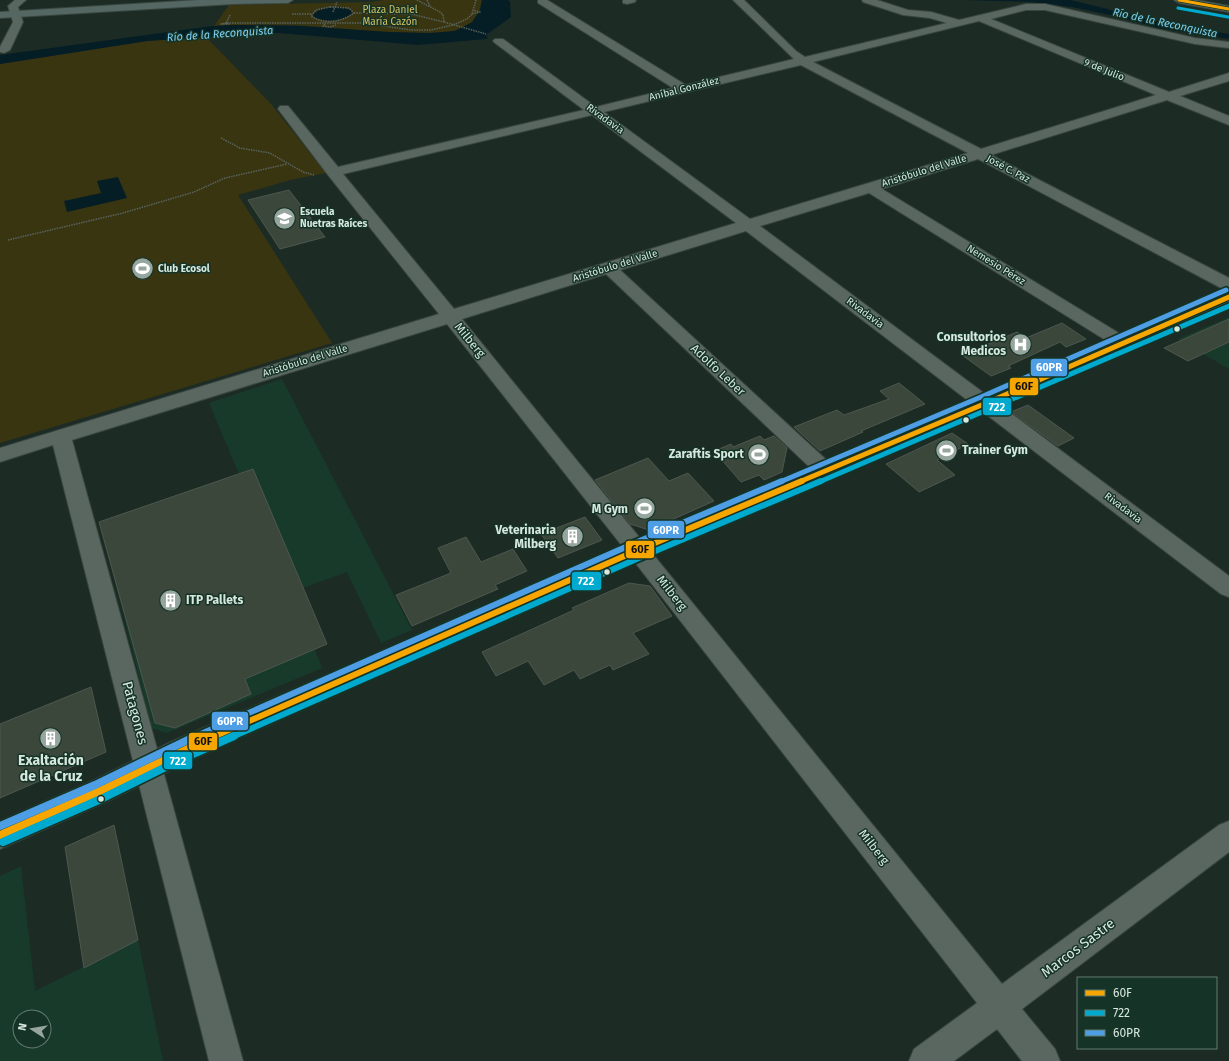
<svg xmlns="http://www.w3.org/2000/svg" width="1229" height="1061" font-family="'Fira Sans',sans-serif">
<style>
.built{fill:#173a2b;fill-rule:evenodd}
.green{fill:#3a3511}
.water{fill:#051d25}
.building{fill:#3b473b;stroke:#4d574f}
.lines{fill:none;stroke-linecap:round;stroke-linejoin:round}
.minor-casing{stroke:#394640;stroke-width:2}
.major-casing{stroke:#394640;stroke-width:2}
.path{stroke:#58645f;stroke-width:1.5;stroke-dasharray:1.5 1;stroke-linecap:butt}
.minor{fill:#5a6760;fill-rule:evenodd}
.major{fill:#556762;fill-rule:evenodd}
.bus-1-far3-casing{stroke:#153326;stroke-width:4.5}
.bus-1-far2-casing{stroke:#153326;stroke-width:8}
.bus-1-far1-casing{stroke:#153326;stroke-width:10}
.bus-1-casing{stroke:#153326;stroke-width:11}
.bus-2-far3-casing{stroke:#153326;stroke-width:4.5}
.bus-2-far2-casing{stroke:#153326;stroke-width:8}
.bus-2-far1-casing{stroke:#153326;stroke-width:10}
.bus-2-casing{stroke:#153326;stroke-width:11}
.bus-3-far2-casing{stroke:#153326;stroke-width:8}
.bus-3-far1-casing{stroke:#153326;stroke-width:10}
.bus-3-casing{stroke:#153326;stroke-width:11}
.bus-1-far3{stroke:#f7a600;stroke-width:3}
.bus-1-far2{stroke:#f7a600;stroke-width:5}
.bus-1-far1{stroke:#f7a600;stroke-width:6}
.bus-1{stroke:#f7a600;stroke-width:8}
.bus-2-far3{stroke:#00a9ce;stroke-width:3}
.bus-2-far2{stroke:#00a9ce;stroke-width:5}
.bus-2-far1{stroke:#00a9ce;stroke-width:6}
.bus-2{stroke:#00a9ce;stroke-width:8}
.bus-3-far2{stroke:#4d9ee5;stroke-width:5}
.bus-3-far1{stroke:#4d9ee5;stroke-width:6}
.bus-3{stroke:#4d9ee5;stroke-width:8}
.bus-dot{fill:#d7e8df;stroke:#153326;stroke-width:1.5}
.labels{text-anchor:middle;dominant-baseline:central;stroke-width:3;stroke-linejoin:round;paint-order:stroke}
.far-park-label{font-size:10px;fill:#d6c261;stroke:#153326}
.far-street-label{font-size:10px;fill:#d7e8df;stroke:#153326}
.far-poi-label{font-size:10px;font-weight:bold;fill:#d7e8df;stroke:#153326;text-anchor:start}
.far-water-label{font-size:11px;font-style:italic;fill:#7dcff4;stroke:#153326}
.poi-label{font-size:12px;font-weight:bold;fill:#d7e8df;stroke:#153326;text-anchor:end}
.street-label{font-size:12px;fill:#d7e8df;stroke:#153326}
.near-street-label{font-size:14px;fill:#d7e8df;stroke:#153326}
.near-poi-label{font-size:14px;font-weight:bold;fill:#d7e8df;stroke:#153326}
.line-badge{stroke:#153326;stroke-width:1.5}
.badge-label{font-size:11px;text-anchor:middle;font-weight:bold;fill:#fff}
.pale-badge-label{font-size:11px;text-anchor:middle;font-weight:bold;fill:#111}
</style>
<rect width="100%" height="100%" fill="#1c2c25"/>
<!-- built -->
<g class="built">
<path d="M1229,317v52l-51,-30z"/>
<path d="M282,379l130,251 -31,13 -34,-71 -55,20 30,76 -155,65 -15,-5 -52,-206 139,-48 -30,-71z"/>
<path d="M21,866l14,125 103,-51 25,121h-163v-185zM20,1017h24v24h-24z"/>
</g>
<!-- green -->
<g class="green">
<path d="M384,0h98c-2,10 -5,20 -14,26 -29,16 -113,3 -148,1 -35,-3 -71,-3 -106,-1l15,-21 143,-3z"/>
<path d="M206,37l65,67 55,69 -36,7 -52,15 94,148 -332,100v-379l147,-23z"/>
</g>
<!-- water -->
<g class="water">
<path d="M482,0h26l2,2 1,15 -25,18 2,3 -2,1 -68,6 -138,-12 -74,4 -59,4 -147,23v-9l212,-29 21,-1 68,1 89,6 39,1 26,-2 17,-9 8,-12z"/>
<path d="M962,0h109l101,25 57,9v5l-70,-11 -44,-12 -43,-9 -40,-5z"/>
<path d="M329,7h12l10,3 1,3c-9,9 -28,10 -38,4l-1,-3 6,-4z"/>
<path d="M118,177l9,21 -60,14 -3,-11 37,-8 -4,-12z"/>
</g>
<!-- building -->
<g class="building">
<path d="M289,190l36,47 -45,12 -32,-49z"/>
<path d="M1229,319v23l-41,19 -24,-13z"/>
<path d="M1062,323l24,16 -20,8 -6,-5 -52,24 3,2 -20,8 -29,-21 55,-23 9,6z"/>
<path d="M899,383l26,21 -64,27 2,1 -43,19 -26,-24 43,-17 7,5 45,-16 -9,-8z"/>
<path d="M1028,405l46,33 -16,8 -47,-34z"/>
<path d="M952,433l16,11 -31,16 18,15 -36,17 -33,-28z"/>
<path d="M760,436l4,4 10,-4 13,12 -5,24 -18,8 -5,-5 -18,7 -27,-31 17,-7 2,3z"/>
<path d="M648,458l21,23 19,-8 26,28 -65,29 -19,-6 -35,-44z"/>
<path d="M253,469l74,175 -82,35 6,15 -76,34 -20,-5 -56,-201z"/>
<path d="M585,517l17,23 -44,18 -17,-24z"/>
<path d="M466,537l15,25 32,-13 14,22 -32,14 3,4 -86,37 -16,-31 55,-22 -13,-25z"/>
<path d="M629,583l21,3 22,30 -39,17 16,21 -36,16 -3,-5 -30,14 -6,-9 -30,15 -16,-24 -32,15 -14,-24 92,-42 -2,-2z"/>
<path d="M91,687l15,65 -106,46v-74z"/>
<path d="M114,825l24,115 -54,28 -19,-121z"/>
</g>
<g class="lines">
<defs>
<g id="minor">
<path d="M15,0h11l-8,7 5,15 -13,28 -6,3 -4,-1v-5l13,-25 -5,-16z"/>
<path d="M538,0h9l139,85 108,-26 -61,-59h11l52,51 9,6 142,-34 -17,-5 -27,-3 -40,-13 -1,-2h15l31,10 23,2 28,8 67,-16h19l150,34 34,4v6l-34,-4 -150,-34h-19l-35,9 178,73 60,-19v8l-49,15 49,20v9l-62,-25 -176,55 238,123v12l-6,-1 -245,-130 -96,30 245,149 3,4 -3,4 -6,1 -6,-1 -246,-153 -109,33 469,350v21l-8,-3 -475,-363 -126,39 213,196 3,5 -3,5 -7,2 -7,-2 -213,-202 -144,45 540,665 217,-159 10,-4v31l-207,157 33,40 5,12h-38l-25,-32 -43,32h-45l5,-12 63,-46 -347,-447 -183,-232 -375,116 171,621h-34l-156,-616 -53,17v-14l439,-134 -111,-139 -50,-66 2,-3h8l50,61 246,-57 -89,-67 -2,-2 2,-2h8l93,68 77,-19 -135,-85zM979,21l177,74 -175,54 -168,-87zM801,65l167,88 -218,66 -146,-107zM592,115l144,108 -282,86 -111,-135z"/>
<path d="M623,0h13l-1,2 -8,2 -4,-1z"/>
</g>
<g id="major">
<path d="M199,0h94l-5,3 -55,1 -233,14v-6z"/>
<path d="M1174,0h22l33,6v6l-50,-9z"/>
<path d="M1229,292v11l-238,105 -345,148 -453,203 -85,42 -108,48v-28l88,-38 85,-42 457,-197 347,-144z"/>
</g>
</defs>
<!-- minor casing -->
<use href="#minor" class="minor-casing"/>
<!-- major casing -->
<use href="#major" class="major-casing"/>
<!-- path -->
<g class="path">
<path d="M417,0l23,12 3,3 1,7 42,12"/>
<path d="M427,0l3,6"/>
<path d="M330,7l19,1 5,5c-12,9 -30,12 -43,3l5,-6z"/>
<path d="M333,12l4,-10"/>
<path d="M354,13l57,1 33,8"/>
<path d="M292,14h19"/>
<path d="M472,14l8,-2 -7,-2"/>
<path d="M230,15l-4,8h137l48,7h20l22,-5 14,-6 5,-5 4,-14"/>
<path d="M226,23l3,1h-8z"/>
<path d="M325,24l-2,2 7,1 6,-2"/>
<path d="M221,138l19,10 30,5 33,19 11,3"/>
<path d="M8,240l115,-27 71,-21 31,-14 62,-14"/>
</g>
<!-- minor -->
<use href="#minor" class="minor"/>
<!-- major -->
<use href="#major" class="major"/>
<defs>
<path id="bus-1-far3" d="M1179,0l50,9"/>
<path id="bus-1-far2" d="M799,482l185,-78 245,-107"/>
<path id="bus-1-far1" d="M213,737l425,-187 164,-69"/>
<path id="bus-1" d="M0,835l98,-43 117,-56"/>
<path id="bus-2-far3" d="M1178,8l50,9"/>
<path id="bus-2-far2" d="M819,482l410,-176"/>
<path id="bus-2-far1" d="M232,737l409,-180 180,-76"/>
<path id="bus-2" d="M3,842l98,-43 85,-42 48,-21"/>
<path id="bus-3-far2" d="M780,482l201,-85 245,-107"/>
<path id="bus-3-far1" d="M194,737l441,-194 147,-62"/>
<path id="bus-3" d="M0,826l95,-41 101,-49"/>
</defs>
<!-- bus-1-far3 casing -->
<use href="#bus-1-far3" class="bus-1-far3-casing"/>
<!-- bus-1-far2 casing -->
<use href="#bus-1-far2" class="bus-1-far2-casing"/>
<!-- bus-1-far1 casing -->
<use href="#bus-1-far1" class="bus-1-far1-casing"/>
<!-- bus-1 casing -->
<use href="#bus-1" class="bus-1-casing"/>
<!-- bus-2-far3 casing -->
<use href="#bus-2-far3" class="bus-2-far3-casing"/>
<!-- bus-2-far2 casing -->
<use href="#bus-2-far2" class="bus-2-far2-casing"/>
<!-- bus-2-far1 casing -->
<use href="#bus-2-far1" class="bus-2-far1-casing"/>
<!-- bus-2 casing -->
<use href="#bus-2" class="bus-2-casing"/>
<!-- bus-3-far2 casing -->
<use href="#bus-3-far2" class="bus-3-far2-casing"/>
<!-- bus-3-far1 casing -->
<use href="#bus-3-far1" class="bus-3-far1-casing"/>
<!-- bus-3 casing -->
<use href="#bus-3" class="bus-3-casing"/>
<!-- bus-1-far3 -->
<use href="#bus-1-far3" class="bus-1-far3"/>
<!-- bus-1-far2 -->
<use href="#bus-1-far2" class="bus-1-far2"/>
<!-- bus-1-far1 -->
<use href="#bus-1-far1" class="bus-1-far1"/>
<!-- bus-1 -->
<use href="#bus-1" class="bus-1"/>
<!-- bus-2-far3 -->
<use href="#bus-2-far3" class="bus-2-far3"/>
<!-- bus-2-far2 -->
<use href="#bus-2-far2" class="bus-2-far2"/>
<!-- bus-2-far1 -->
<use href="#bus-2-far1" class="bus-2-far1"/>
<!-- bus-2 -->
<use href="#bus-2" class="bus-2"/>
<!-- bus-3-far2 -->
<use href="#bus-3-far2" class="bus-3-far2"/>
<!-- bus-3-far1 -->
<use href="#bus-3-far1" class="bus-3-far1"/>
<!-- bus-3 -->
<use href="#bus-3" class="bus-3"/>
</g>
<!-- icons -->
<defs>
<symbol id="school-disc" viewBox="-11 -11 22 22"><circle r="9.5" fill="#96a69e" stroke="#153326"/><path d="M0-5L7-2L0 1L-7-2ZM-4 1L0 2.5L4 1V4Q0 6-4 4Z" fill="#fff"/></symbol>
<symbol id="stadium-disc" viewBox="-11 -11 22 22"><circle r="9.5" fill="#96a69e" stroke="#153326"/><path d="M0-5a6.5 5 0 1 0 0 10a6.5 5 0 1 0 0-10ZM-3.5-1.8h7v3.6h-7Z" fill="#fff"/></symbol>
<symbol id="hospital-disc" viewBox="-11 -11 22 22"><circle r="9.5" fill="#96a69e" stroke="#153326"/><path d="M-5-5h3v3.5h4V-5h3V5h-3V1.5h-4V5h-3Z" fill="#fff"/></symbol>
<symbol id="building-disc" viewBox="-11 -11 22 22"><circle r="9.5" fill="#96a69e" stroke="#153326"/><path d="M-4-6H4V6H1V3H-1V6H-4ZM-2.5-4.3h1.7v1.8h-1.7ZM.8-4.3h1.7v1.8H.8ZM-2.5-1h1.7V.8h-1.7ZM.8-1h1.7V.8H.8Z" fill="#fff"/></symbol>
</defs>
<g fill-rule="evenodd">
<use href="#school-disc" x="272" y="206" width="25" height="25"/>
<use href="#stadium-disc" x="130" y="256" width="25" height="25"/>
<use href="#hospital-disc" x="1008" y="332" width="25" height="25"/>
<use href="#stadium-disc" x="934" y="438" width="25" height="25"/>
<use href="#stadium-disc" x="746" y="442" width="25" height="25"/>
<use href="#stadium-disc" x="632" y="496" width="25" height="25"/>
<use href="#building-disc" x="560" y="524" width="25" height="25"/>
<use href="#building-disc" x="158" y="588" width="25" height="25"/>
<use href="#building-disc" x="38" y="726" width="25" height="25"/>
</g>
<!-- markers -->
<g class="bus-dot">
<circle cx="1177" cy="329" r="3.5"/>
<circle cx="966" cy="420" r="3.5"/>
<circle cx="607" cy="572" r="3.5"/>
<circle cx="101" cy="799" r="3.5"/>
</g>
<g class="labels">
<!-- far-park labels -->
<g class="far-park-label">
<text x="390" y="10">Plaza Daniel<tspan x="390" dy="12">María Cazón</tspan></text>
</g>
<!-- far-street labels -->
<g class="far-street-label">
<text transform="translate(1104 70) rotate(22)">9 de Julio</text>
<text transform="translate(684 89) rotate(-14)">Aníbal González</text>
<text transform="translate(605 119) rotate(36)">Rivadavia</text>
<text transform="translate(1008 169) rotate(28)">José C. Paz</text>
<text transform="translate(924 171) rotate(-17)">Aristóbulo del Valle</text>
<text transform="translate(996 265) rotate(32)">Nemesio Pérez</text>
<text transform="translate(615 266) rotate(-17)">Aristóbulo del Valle</text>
<text transform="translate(865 313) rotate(37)">Rivadavia</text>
<text transform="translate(305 361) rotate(-17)">Aristóbulo del Valle</text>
<text transform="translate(1123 508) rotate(37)">Rivadavia</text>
</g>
<!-- far-poi labels -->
<g class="far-poi-label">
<text x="300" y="212">Escuela<tspan x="300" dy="12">Nuetras Raíces</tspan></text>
<text x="158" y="269">Club Ecosol</text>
</g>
<!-- far-water labels -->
<g class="far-water-label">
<text transform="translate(1165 23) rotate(12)">Río de la Reconquista</text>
<text transform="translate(220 34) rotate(-4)">Río de la Reconquista</text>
</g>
<!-- poi labels -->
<g class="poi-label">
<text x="1006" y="337">Consultorios<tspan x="1006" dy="14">Medicos</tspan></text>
<text x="962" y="450" text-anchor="start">Trainer Gym</text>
<text x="744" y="454">Zaraftis Sport</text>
<text x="628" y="509">M Gym</text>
<text x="556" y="530">Veterinaria<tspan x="556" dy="14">Milberg</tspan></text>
<text x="186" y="600" text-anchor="start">ITP Pallets</text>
</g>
<!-- street labels -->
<g class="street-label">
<text transform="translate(470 340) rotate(51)">Milberg</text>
<text transform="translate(718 370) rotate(43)">Adolfo Leber</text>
<text transform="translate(672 593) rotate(52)">Milberg</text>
<text transform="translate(874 847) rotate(52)">Milberg</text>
</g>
<!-- near-street labels -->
<g class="near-street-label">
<text transform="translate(135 713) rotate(75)">Patagones</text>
<text transform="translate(1078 948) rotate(-37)">Marcos Sastre</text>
</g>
<!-- near-poi labels -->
<g class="near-poi-label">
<text x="51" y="760">Exaltación<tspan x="51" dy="16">de la Cruz</tspan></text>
</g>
</g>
<g class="line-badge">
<rect x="1030" y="358" width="38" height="19" rx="4" fill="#4d9ee5"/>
<rect x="1009" y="377" width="30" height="19" rx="4" fill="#f7a600"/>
<rect x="982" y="397" width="30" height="19" rx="4" fill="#00a9ce"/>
<rect x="647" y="520" width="38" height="19" rx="4" fill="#4d9ee5"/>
<rect x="625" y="540" width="30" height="19" rx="4" fill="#f7a600"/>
<rect x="571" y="571" width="31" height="20" rx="4" fill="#00a9ce"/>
<rect x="211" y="711" width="38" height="20" rx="4" fill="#4d9ee5"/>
<rect x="188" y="732" width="30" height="19" rx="4" fill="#f7a600"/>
<rect x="163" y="751" width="30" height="19" rx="4" fill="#00a9ce"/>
</g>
<g class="badge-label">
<text x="1049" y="371">60PR</text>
<text x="997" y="411">722</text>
<text x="666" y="534">60PR</text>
<text x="586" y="585">722</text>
<text x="230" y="725">60PR</text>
<text x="178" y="765">722</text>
</g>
<g class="pale-badge-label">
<text x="1024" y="390">60F</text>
<text x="640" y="553">60F</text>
<text x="203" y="745">60F</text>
</g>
<!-- legend -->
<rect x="1077" y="977" width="140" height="72" fill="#153326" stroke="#637b70"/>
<rect x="1085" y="990" width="20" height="6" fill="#f7a600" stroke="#637b70"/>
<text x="1113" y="997" font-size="12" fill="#d7e8df">60F</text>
<rect x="1085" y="1010" width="20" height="6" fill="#00a9ce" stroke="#637b70"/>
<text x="1113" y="1017" font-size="12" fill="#d7e8df">722</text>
<rect x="1085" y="1030" width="20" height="6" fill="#4d9ee5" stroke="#637b70"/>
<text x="1113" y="1037" font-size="12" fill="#d7e8df">60PR</text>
<!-- north arrow -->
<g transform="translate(32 1029) rotate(282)"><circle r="19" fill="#153326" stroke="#637b70"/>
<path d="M0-3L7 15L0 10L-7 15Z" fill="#96a69e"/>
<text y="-6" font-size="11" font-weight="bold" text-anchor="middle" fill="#d7e8df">N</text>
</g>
</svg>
